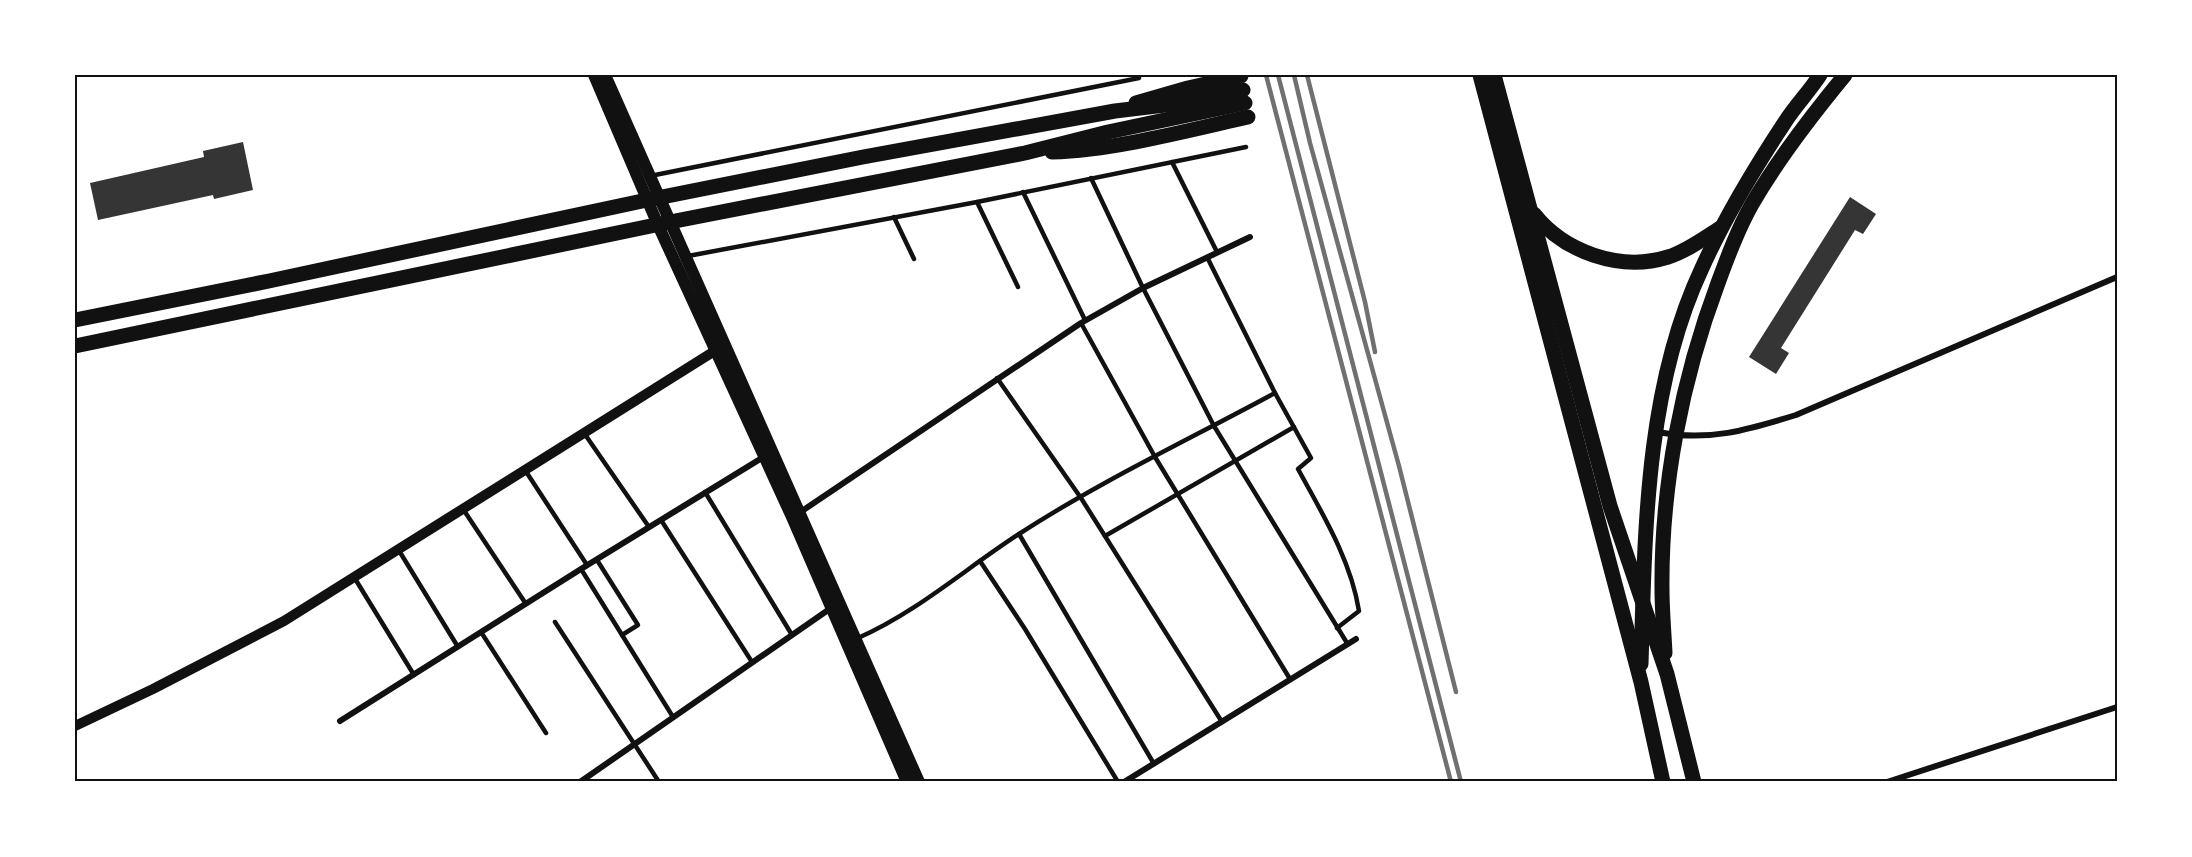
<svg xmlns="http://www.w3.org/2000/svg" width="2192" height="857" font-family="'Alegreya Sans',sans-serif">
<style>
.building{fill:#353535}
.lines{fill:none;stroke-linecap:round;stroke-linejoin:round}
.service{stroke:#111;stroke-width:4.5}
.minor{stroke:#111;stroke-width:6}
.tertiary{stroke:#111;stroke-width:10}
.secondary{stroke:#111;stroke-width:12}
.primary{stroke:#111;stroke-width:15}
.rail{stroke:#707070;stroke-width:4.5}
.neatline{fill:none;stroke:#111;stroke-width:2}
</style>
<rect width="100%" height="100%" fill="#fff"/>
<!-- building -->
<g class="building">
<path d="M243,142l10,48 -39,9 -1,-4 -115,25 -8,-37 114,-26 -1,-6z"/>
<path d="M1850,197l26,17 -13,20 -8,-4 -74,118 8,5 -13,21 -27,-17z"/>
</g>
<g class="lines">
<!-- service -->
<g class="service">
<path d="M1172,162l45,90"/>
<path d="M650,176l489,-98 -1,-3"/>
<path d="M1091,178l52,110 71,138 133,217"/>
<path d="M1023,192l62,128"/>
<path d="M977,202l41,85"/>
<path d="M894,217l20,42"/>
<path d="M688,256l289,-54 269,-55"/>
<path d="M1207,257l68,136 36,65 -13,11c24,44 53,91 61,142l-22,17"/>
<path d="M1081,323l74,134 135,222"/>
<path d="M997,378l84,120 141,224"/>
<path d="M584,433l65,94"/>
<path d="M525,470l62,95"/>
<path d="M705,492l87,143"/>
<path d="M463,509l63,95"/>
<path d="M661,520l91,142"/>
<path d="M1019,534l135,230"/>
<path d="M1105,536l189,-109"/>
<path d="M398,549l60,98"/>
<path d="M597,560l41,65 -16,10"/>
<path d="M980,561l45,68 93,153"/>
<path d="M581,569l92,148"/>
<path d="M354,577l60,98"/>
<path d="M555,622l104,160"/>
<path d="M481,632l65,101"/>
<path d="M858,638c59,-26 107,-69 161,-104 80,-52 171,-95 256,-141"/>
</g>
<!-- minor -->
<g class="minor">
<path d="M1658,432c50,10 90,-2 138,-17l321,-138"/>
<path d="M799,513l282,-190 62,-35 107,-51"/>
<path d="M340,721l241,-152 184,-113"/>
<path d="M580,782l251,-174"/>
<path d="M1124,782l232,-143"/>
<path d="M1887,782l230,-75"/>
</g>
<!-- tertiary -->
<path class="tertiary" d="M75,726l78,-37 131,-68 437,-274"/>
<!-- secondary -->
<g class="secondary">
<path d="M594,75l64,150 134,292 115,265"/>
<path d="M605,75l314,707"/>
</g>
<!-- primary -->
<g class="primary">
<path d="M1480,75l161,607 22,100"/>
<path d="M1494,75l116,431 57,168 27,108"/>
<path d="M1136,103l52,-15 53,-12"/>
<path d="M1052,152c62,-2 134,-21 196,-35"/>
<path d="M1534,214c30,38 86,58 134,43 19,-6 36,-19 52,-29"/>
<path d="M75,320l194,-39 378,-81 216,-43 252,-46 75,-9 53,-12"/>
<path d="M75,346l595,-124 355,-69 83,-21 137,-29"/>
<path d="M1665,653c-1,-21 -3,-43 -3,-64 -1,-103 20,-210 56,-306 10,-27 20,-54 34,-79 26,-45 60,-89 93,-129"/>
<path d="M1641,664c4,-130 4,-275 61,-396 23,-51 52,-99 83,-146 10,-16 24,-30 35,-47"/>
</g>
<!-- rail -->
<g class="rail">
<path d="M1266,75l185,707"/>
<path d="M1278,75l183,707"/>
<path d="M1294,75l16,68 89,323 57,226"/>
<path d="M1307,75l58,227 10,50"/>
</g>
</g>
<!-- border -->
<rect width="2192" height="857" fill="none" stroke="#ffffff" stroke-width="153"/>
<rect x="76" y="76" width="2040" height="704" class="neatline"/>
</svg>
